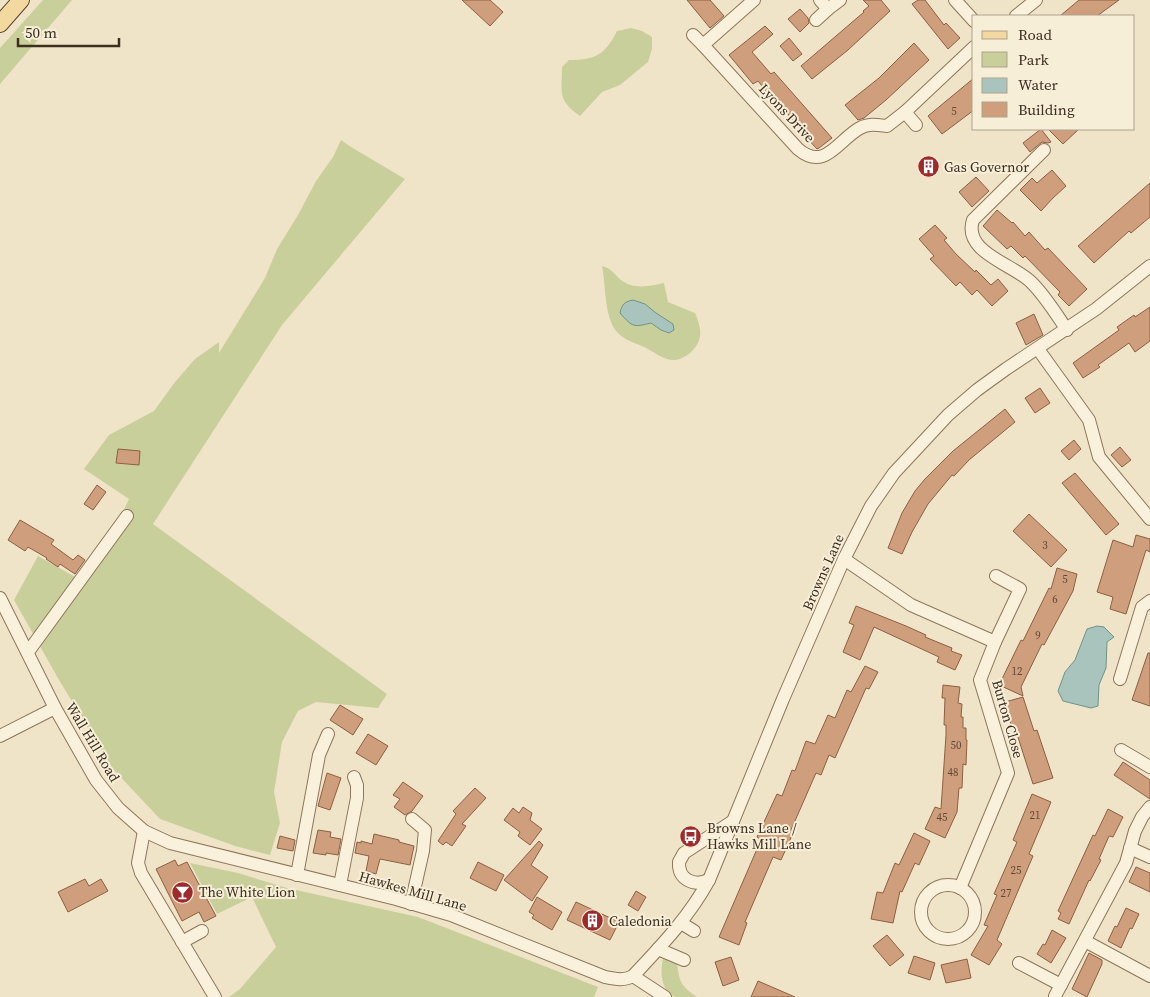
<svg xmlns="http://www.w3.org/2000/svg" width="1150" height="997" font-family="'Source Serif 4',serif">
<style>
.green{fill:#c9cf9b}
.water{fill:#a9c4bc;stroke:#6f938a}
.building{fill:#cf9f7d;stroke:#8d5f41}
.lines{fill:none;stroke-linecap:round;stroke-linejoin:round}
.minor-casing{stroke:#8d765c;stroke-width:14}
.major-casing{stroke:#5b4430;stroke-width:18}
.minor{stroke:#faf1dc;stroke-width:12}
.major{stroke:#f3d9a0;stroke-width:16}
.labels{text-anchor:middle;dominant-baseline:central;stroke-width:4;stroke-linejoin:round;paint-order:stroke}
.number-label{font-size:11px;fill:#624a37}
.street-label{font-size:14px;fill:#3d2e20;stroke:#f7eed8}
.poi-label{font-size:14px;fill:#3d2e20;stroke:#f7eed8;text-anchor:start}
</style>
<rect width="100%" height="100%" fill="#f0e4c8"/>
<!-- green -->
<g class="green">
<path d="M43,0h29l-72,84v-36z"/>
<path d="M631,28l11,3 10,6v12l-4,13 -28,23 -18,7 -22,24c-23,-16 -18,-24 -18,-49l7,-7c26,0 36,-5 48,-29z"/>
<path d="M341,140l10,7 54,32 -123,146 -129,199 234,170 -9,14 -62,-6 -18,9 -16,31 -8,50 6,31 -10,32 -35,-9 -75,-27 -47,-50 -54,-89 -45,-80 24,-44 39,22 35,-44 17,-35 -45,-30 25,-34 45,-24 21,-29 20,-23 24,-17v11l46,-75 12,-29 21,-34 18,-34 17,-24z"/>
<path d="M602,266c9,2 12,8 19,14 13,10 29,6 43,3l4,19 27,11c7,17 9,28 -6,41 -3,2 -10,6 -14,6 -11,1 -22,-9 -31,-13 -9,-4 -20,-7 -27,-15 -13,-15 -11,-47 -15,-66z"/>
<path d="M190,863l48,10 49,15 131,29 180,70 -4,10h-365l11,-8 36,-42 -24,-50 -35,17z"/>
<path d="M664,954l13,8c2,20 4,24 20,35 -6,0 -15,0 -21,0 -17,-6 -16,-29 -12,-43z"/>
</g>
<!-- water -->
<g class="water">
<path d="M633,300l12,4 11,9 17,11 1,6 -5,3 -8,-3 -10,-7c-17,4 -18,5 -31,-10 2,-9 4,-11 13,-13z"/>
<path d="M1097,626l7,1 10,10 -7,5 -1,26 -7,17 -1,21 -7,2 -28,-7 -5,-10 7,-19 10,-12 12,-31z"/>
</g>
<!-- building -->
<g class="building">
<path d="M462,0h28l13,12 -13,14z"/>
<path d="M687,0h23l14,16 -14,12z"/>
<path d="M863,0h18l9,11 -42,39 -36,29 -11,-13 63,-54 -1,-1 6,-5z"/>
<path d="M918,0h7l19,25 2,-2 14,15 -12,11 -36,-45z"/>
<path d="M1079,0h40l-22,16h-37z"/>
<path d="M800,9l8,9 1,5 -9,9 -12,-13z"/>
<path d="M765,26l8,8 -21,18 19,22 3,-2 58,66 -13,10 -2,1 -12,-13 -28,-36 -2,2 -17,-21 -5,3 -24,-29z"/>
<path d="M789,38l13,16 -9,7 -13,-15z"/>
<path d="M914,43l15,17 -43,40 -22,18 -6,2 -13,-15 34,-27z"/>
<path d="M974,78v32l-32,24 -14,-18z"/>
<path d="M1041,129l10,13 -3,1 -6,-1 -12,10 -7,-9z"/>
<path d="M1048,129h31l-16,15z"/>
<path d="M1052,170l14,16 -13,12 -12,13 -21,-21 12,-12 5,5z"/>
<path d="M976,177l13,14 -17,16 -13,-15z"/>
<path d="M1150,183v34l-19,16 -2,-2 -35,32 -16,-17z"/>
<path d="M997,210l15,13 1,-1 12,14 4,-4 16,18 3,-2 39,41 -18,17 -11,-11 2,-3 -35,-36 -2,2 -12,-12 -4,3 -24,-23z"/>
<path d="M935,225l12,13 -3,2 12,14 19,18 1,-2 15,15 7,-6 10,12 -16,15 -15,-16 -5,5 -12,-13 -4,4 -26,-27 4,-3 -15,-17z"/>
<path d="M1150,307v34l-15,11 -6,-9 -31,22 2,2 -17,11 -10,-15 46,-33 -2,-3 17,-12 1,2z"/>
<path d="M1034,314l9,21 -17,10 -10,-22z"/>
<path d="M1040,388l10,15 -15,10 -10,-15z"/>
<path d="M1005,409l10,13 -46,38 -15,16 -2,-1 -24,29 -16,28 -10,22 -14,-6 14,-35 13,-22 10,-12 28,-28z"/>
<path d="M1074,440l7,9 -12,11 -8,-9z"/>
<path d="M1120,447l11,13 -9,7 -11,-12z"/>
<path d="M118,449l22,2 -1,14 -23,-2z"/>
<path d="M1075,473l44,51 -13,11 -44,-52z"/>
<path d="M97,485l9,7 -13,18 -9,-6z"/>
<path d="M1029,514l38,36 -16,17 -38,-36z"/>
<path d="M20,520l34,20 -3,4 22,16 5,-5 7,5 -10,14 -15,-10 -2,3 -12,-8 1,-1 -19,-11 -3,4 -17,-11z"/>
<path d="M1136,535l14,4v13l-4,-2 -20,64 -16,-5 3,-12 -16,-5 16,-52 20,7z"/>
<path d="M1057,568l20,6 -4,17 -29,54 -2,-1 -21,43 2,9 -24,-11 22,-45 2,1 26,-53 2,1z"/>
<path d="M856,606l50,20 20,9 -1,2 27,11 -1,3 11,4 -7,15 -18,-8 2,-5 -65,-30 -14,33 -17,-8 11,-27 -5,-2z"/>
<path d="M1148,653h2v53l-18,-6z"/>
<path d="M865,666l13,6 -9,17 -3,-1 -31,70 -6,-3 -8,20 -5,-2 -25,57 3,1 -13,29 -8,-3 -28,65 2,1 -8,22 -20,-8 38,-88 -2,-1 5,-9 -3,-2 20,-43 5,2 10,-26 3,1 11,-30 9,3 13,-29 7,3 12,-28 4,2z"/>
<path d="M943,685l17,2 -2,16 4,1 -1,13h2v11h3v12h1l-1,25 -3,-1 -1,24h-3l-2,24 -12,26 -20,-9 10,-22 6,2 5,-74v-10h-2l1,-27h-3z"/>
<path d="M1023,697l11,34 3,-1 16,48 -20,6 -18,-56h-3l-7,-26z"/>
<path d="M340,705l23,14 -10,16 -23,-15z"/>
<path d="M368,734l20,12 -12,19 -20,-12z"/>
<path d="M1123,762l27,18v19l-36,-24z"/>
<path d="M327,773l14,5 -11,32 -12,-4z"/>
<path d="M403,782l20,14 -11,15 -7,4 -11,-8 6,-8 -7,-4z"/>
<path d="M475,788l11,10 -24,26 4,2 -14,20 -6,-4 -3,3 -5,-4 18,-27 -3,-3z"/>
<path d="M1032,794l19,8 -22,52 4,2 -36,84 5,4 -13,21 -18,-10 17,-29 -4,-1 13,-30 -3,-1 23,-52 -4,-2z"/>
<path d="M523,807l9,6 -2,7 12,9 -12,16 -12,-9 2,-4 -16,-12 9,-12 6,5z"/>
<path d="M1108,809l15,8 -10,20 -4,-1 -10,23 2,1 -11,21 -1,-1 -20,44 -11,-5 3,-6 -3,-2 35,-76 2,1z"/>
<path d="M318,830l13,2 -1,5 11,2 -3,16 -12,-2v2l-13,-2z"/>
<path d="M914,833l16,8 -11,24 -4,-2 -13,29 -2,-1 -7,32 -22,-4 6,-27 6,1 12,-30 4,2z"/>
<path d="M374,834l25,6v2l15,4 -4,19 -30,-6 -4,15 -10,-3 3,-15 -14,-3 2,-11 4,1v-2l11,3z"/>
<path d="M280,836l15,4 -2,11 -16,-3z"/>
<path d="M539,841l4,4 -12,20 17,12 -16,24 -28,-21z"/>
<path d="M175,860l3,6 9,-4 29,54 -12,6 -5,-10 -17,9 -26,-52z"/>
<path d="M478,862l26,13 -8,16 -26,-13z"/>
<path d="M1136,867l14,6v19l-21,-10z"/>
<path d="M85,879l4,7 12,-7 7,12 -40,21 -10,-20z"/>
<path d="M636,891l10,6 -8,14 -10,-6z"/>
<path d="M537,897l25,15 -10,18 -20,-12 2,-3 -5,-3z"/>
<path d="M576,902l43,20 -9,18 -43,-20z"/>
<path d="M1126,908l13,6 -7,15 -2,-1 -9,20 -13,-7 7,-15 2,1z"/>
<path d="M1052,930l14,8 -15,25 -14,-9 6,-10 2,1z"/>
<path d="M887,935l17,20 -14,11 -17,-20z"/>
<path d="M1089,953l13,7v4l-15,33 -15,-8z"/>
<path d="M914,956l21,7 -5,17 -22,-7z"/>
<path d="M731,957l8,23 -16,6 -8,-24z"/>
<path d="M967,959l4,19 -25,5 -5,-18z"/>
<path d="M758,981l37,16h-44z"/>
</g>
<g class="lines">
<defs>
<g id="minor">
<path d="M754,0l-51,45 95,104c27,23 40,-9 62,-21 9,-5 18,-3 27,-2l18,-14"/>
<path d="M820,0l8,9 12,-9"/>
<path d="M955,0l19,21"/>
<path d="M1016,16l20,-16"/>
<path d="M816,20l12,-11"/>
<path d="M693,35l10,10"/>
<path d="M916,125l-11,-13 69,-65"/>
<path d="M1044,150l-71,70c-11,33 43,45 59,63 14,14 24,31 35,47"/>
<path d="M1038,349l51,71 10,37 51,62"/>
<path d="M844,559l67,46 84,37 25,-53 -24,-13"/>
<path d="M0,598l55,110 41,72 22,28 26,23 26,12 226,56 55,16 154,62c10,2 19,4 28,-1 28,-30 56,-59 76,-96l74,-181 61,-140 27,-53 23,-33 54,-58 29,-25 29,-21 90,-60 54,-43"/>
<path d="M28,652l99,-136"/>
<path d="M1120,679l22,-72 8,-6"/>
<path d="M0,736l55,-28"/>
<path d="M1121,750l29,17"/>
<path d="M144,831l-6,32 3,10 74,124"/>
<path d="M1130,848l20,9"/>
<path d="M297,875l22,-120 9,-21"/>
<path d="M709,880c-16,7 -31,-1 -30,-18l5,-9 49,-32"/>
<path d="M340,885l17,-87v-13l-3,-8"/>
<circle cx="948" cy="912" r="27"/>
<path d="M960,888l48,-115 -28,-93 15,-38"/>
<path d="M411,904l12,-53 2,-21 -13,-11"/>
<path d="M681,923l13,8"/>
<path d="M1085,941l65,35"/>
<path d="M182,942l20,-11"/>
<path d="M658,949l26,11"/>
<path d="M1019,963l42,22"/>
<path d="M633,976l32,21"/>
<path d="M1055,996l71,-133 9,-32 7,-14 8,-10"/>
</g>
<path id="major" d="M0,24l21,-24"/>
</defs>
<!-- minor casing -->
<use href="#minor" class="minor-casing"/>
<!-- major casing -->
<use href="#major" class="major-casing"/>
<!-- minor -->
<use href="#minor" class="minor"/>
<!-- major -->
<use href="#major" class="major"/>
</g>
<!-- icons -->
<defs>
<symbol id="building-disc" viewBox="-11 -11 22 22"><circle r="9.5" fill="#9e2a2b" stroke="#f7eed8"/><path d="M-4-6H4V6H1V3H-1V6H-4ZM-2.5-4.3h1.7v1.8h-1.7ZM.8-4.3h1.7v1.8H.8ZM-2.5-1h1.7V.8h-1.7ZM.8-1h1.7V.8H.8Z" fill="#fff"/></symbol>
<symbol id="bus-disc" viewBox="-11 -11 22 22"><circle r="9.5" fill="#9e2a2b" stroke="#f7eed8"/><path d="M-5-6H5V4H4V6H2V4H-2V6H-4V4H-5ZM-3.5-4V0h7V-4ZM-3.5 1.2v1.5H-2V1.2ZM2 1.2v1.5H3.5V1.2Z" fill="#fff"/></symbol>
<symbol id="bar-disc" viewBox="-11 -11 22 22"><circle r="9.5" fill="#9e2a2b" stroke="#f7eed8"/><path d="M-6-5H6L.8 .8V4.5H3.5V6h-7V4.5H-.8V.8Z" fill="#fff"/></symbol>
</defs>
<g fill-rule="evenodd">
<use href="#building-disc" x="916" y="154" width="25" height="25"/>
<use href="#bus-disc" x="678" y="824" width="25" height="25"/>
<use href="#bar-disc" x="170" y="880" width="25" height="25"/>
<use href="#building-disc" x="580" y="908" width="25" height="25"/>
</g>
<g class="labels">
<!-- number labels -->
<g class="number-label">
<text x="954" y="111">5</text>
<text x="1045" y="545">3</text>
<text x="1065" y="579">5</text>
<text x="1055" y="599">6</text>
<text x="1038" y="635">9</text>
<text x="1017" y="671">12</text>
<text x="956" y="745">50</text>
<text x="953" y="772">48</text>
<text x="1035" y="815">21</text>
<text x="942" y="817">45</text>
<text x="1016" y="870">25</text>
<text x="1006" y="893">27</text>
</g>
<!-- street labels -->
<g class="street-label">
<text transform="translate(787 113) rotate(47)">Lyons Drive</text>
<text transform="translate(823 572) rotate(-66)">Browns Lane</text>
<text transform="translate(1008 719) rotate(74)">Burton Close</text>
<text transform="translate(93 742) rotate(59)">Wall Hill Road</text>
<text transform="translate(413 891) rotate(16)">Hawkes Mill Lane</text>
</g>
<!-- poi labels -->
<g class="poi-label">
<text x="944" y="167">Gas Governor</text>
<text x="707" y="828">Browns Lane /<tspan x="707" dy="16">Hawks Mill Lane</tspan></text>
<text x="199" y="892">The White Lion</text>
<text x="609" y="921">Caledonia</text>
</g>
</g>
<!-- legend -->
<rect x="972" y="15" width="162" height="115" fill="#f7eed8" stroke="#ada18e"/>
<rect x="982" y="31" width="25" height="8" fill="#f3d9a0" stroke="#ada18e"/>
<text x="1018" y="40" font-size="15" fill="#3d2e20">Road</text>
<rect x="982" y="52" width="25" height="15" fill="#c9cf9b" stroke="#ada18e"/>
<text x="1018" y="65" font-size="15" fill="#3d2e20">Park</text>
<rect x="982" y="78" width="25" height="15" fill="#a9c4bc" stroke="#ada18e"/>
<text x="1018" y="90" font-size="15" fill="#3d2e20">Water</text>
<rect x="982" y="102" width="25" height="15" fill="#cf9f7d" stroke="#ada18e"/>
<text x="1018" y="115" font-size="15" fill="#3d2e20">Building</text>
<!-- scale -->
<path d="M18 38v8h101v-8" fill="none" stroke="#3d2e20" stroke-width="2.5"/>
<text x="25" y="38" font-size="15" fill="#3d2e20" stroke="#f7eed8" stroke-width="4" paint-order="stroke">50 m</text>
</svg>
